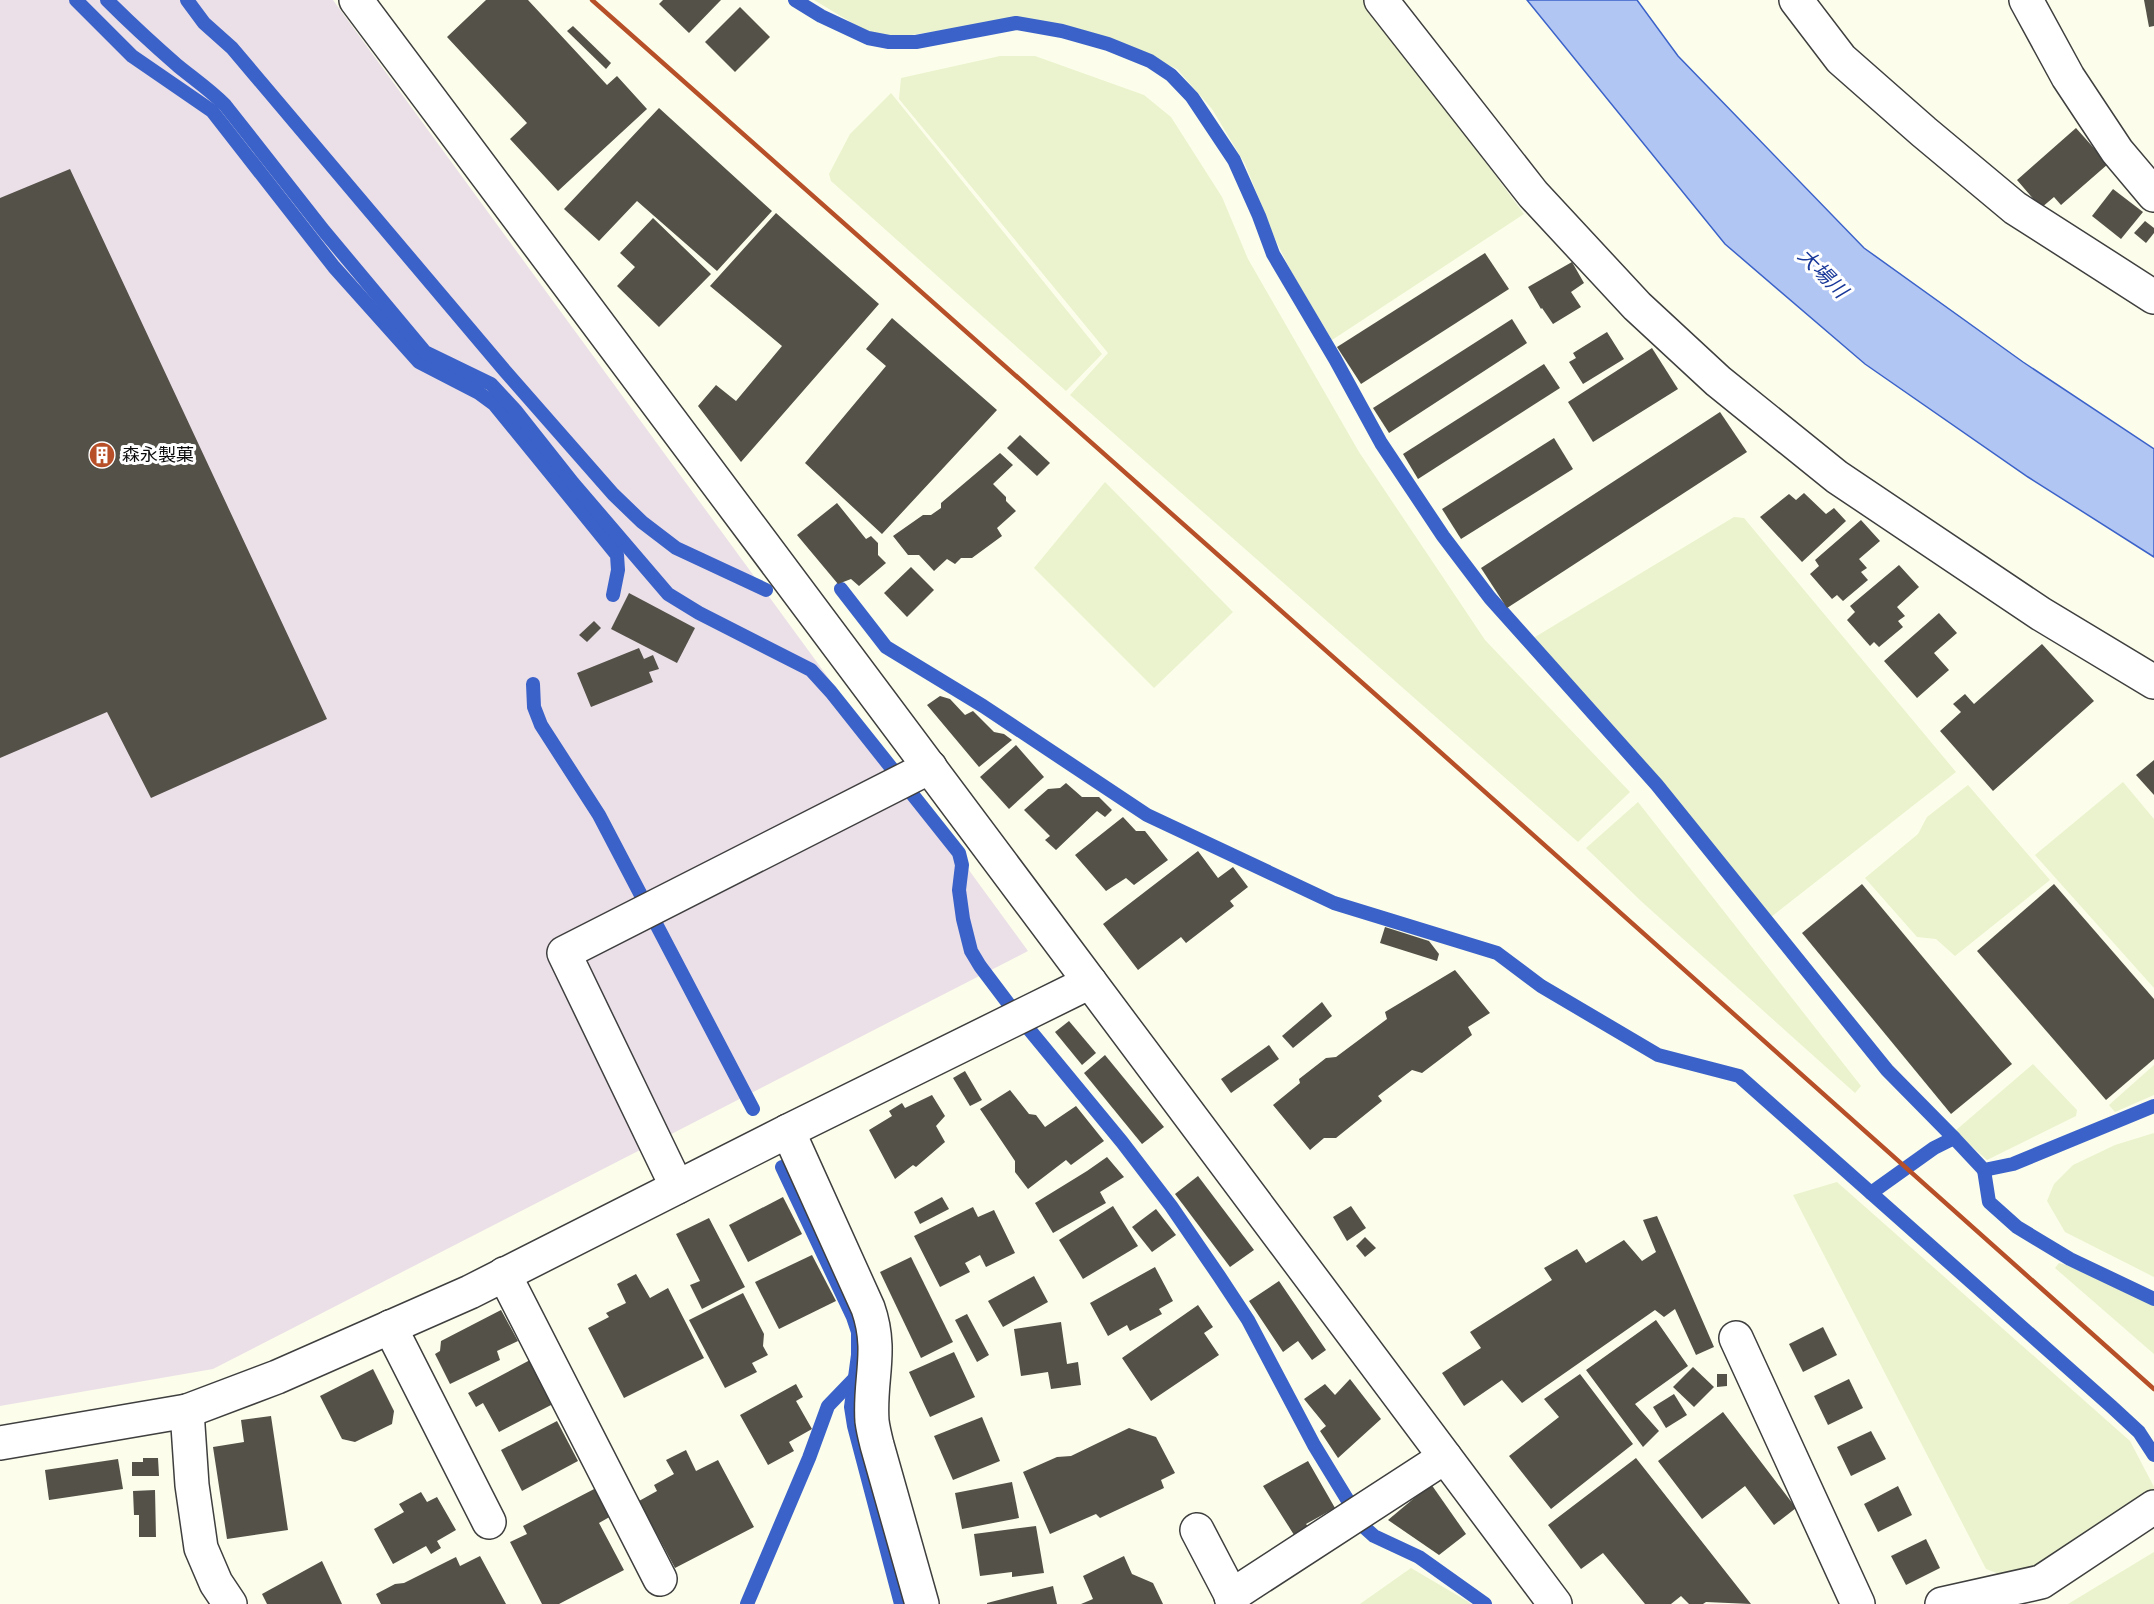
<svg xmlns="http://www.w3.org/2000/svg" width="2154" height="1604" font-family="Bitter,'Noto Sans JP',serif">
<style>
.industrial{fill:#ebe0e8}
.farmland{fill:#eaf3cd}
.water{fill:#b2c6f4;stroke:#3b62c9;stroke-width:1.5}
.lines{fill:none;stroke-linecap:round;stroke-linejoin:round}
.stream{stroke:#3b62c9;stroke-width:14}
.building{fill:#545149}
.minor-casing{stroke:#3f3f3f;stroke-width:36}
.minor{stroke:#fff;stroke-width:33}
.rail{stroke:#b75028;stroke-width:4.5}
.labels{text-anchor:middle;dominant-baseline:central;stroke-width:6;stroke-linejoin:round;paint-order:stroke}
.poi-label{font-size:18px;fill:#0c0c0c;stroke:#fff;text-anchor:start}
.water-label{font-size:20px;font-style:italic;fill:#193899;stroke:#fff}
</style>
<rect width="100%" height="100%" fill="#fcfeeb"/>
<!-- industrial -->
<path class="industrial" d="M0,0h333l695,951 -815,418 -213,37z"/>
<!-- farmland -->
<g class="farmland">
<path d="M814,0h554l42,61 114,153 -192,126 -40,-67 -16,-32 -31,-77 -33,-55 -35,-40 -51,-24 -58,-19 -49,-8 -108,17h-33l-19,-8z"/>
<path d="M1000,56h35l109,39 27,22 51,80 26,62 111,193 126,188 145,152 -52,50 -508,-447 38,-42 -209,-254 2,-21z"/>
<path d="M891,93l211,261 -36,37 -235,-210 -2,-7 21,-40z"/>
<path d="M1105,482l128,130 -79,76 -120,-120z"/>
<path d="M1734,517l10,1 212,254 -185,145 -114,-142 -112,-123 -10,-15z"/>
<path d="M2123,782l31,37v169l-119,-133z"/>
<path d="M1968,785l82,95 -95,76 -19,-17 -19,-2 -52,-59 53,-44 9,-17z"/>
<path d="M1638,802l223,284 -6,7 -213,-191 -56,-54z"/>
<path d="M2033,1064l44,46 -1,6 -89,44 -32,-29z"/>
<path d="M2154,1065v30l-39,17 -6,-7z"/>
<path d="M2154,1133v144l-89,-45 -18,-31 7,-17 19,-19 42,-20z"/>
<path d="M1837,1182l293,259 24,46v6l-126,82 -21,2 -21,-8 -193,-374z"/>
<path d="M2059,1263l14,4 81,39v48l-99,-86z"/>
<path d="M2154,1552v52h-86z"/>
<path d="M1411,1568l56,33 4,3h-111z"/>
</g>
<!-- water -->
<path class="water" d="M1527,0h110l41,56 186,192 159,114 131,87v108l-126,-80 -163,-113 -140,-120z"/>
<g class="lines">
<!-- stream -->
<g class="stream">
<path d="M76,0l56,56 80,55 122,156 85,95 60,31 15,11 123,151 1,15 -5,25"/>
<path d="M107,0c23,23 47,45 71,66 16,13 32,24 47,39l99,126 101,121 66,32 25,27 57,72 95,111 31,19 112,57 20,22 128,161 3,12 -3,25 4,29 8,32 9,15 34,45 108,131 49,64 48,70 29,44 66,125 50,82 10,9 45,21 66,47"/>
<path d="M187,0l17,23 28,25 273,323 108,123 29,28 34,26 90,42"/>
<path d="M795,0l26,16 47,22 21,4h27l100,-19 46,8 46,13 42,17 21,14 21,22 42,63 25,56 14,38 62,105 46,84 62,93 47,62 167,187 230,285 67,68"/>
<path d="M841,589l45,58 97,59 164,109 187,88 163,50 44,33 117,69 81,21 132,117 63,-45 20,-10 30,32 29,-6 141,-58"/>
<path d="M533,684l1,23 7,18 58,90 154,294"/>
<path d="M782,1167l71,150 5,15v23l-7,52 3,19 47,178"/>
<path d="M1984,1170l5,32 28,25 53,32 84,40"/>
<path d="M1871,1193l241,214 27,25 15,23"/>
<path d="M747,1604l62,-146 19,-52 26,-27"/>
</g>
</g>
<!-- building -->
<g class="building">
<path d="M486,0h42l79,85 10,-9 30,33 -89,82 -48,-52 17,-16 -80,-86z"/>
<path d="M663,0h58l-32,33 -30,-29z"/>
<path d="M2144,0h10v26l-5,1z"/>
<path d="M740,7l30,30 -35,35 -30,-30z"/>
<path d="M573,26l38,37 -5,6 -39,-38z"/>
<path d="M659,108l113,103 -55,60 -80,-70 -38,40 -35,-32z"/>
<path d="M2076,128l32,36 -47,41 -7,-8 -13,11 -24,-28z"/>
<path d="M70,169l257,550 -176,79 -44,-86 -107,46v-560z"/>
<path d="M2113,189l30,23 -22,27 -29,-23z"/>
<path d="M776,213l103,91 -138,158 -43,-56 18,-21 20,16 46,-55 -72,-60z"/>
<path d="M653,218l58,56 -52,53 -42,-41 18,-19 -15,-14z"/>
<path d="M2145,221l9,7v5l-8,10 -12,-10z"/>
<path d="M1485,253l24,36 -148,95 -24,-37z"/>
<path d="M1572,262l12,21 -13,9 10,15 -28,17 -11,-16 -1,1 -13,-22z"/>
<path d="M892,318l105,92 -115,124 -77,-71 81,-97 -20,-17z"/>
<path d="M1512,319l15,24 -138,90 -16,-25z"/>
<path d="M1607,332l17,27 -41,25 -14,-22 7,-4 -3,-5z"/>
<path d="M1652,348l26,41 -85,53 -25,-40z"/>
<path d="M1544,364l16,24 -142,91 -15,-25z"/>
<path d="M1720,412l27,40 -240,156 -26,-40z"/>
<path d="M1020,435l30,28 -13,13 -30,-28z"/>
<path d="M1554,438l19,31 -112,70 -19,-30z"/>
<path d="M1000,453l13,12 -20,19 13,13v4l10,10 -19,17 5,8 -30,22h-11l-6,6 -8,-5 -13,12 -15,-16h-11l-15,-19 30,-21h8l10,-7v-5z"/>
<path d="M1804,493l22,21 8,-6 12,13 -44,41 -42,-45 29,-23 7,6z"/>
<path d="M837,503l29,36 5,-3 7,7v12l8,8 -27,23 -8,-7 -13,5 -41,-49z"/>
<path d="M1861,520l19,21 -21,18 8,9 -6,4 7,8 -25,21 -6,-6 -5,4 -22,-25 9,-8 -4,-6z"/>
<path d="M1899,565l20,22 -22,20 8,9 -7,5 5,6 -24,20 -5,-5 -4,4 -23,-26 8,-8 -5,-6z"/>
<path d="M911,567l23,23 -27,27 -23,-24z"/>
<path d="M629,593l66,35 -18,35 -66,-34z"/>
<path d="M1939,613l18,20 -23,20 15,17 -32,28 -33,-37z"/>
<path d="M594,621l7,7 -14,14 -8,-7z"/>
<path d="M2042,644l52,57 -101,90 -53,-60 21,-19 -8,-8 12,-10 9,10z"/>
<path d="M639,648l5,11 9,-4 6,14 -10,3 4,10 -62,25 -14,-34z"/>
<path d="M940,696l10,3 15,16 8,-4 21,21 10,2 8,6 -33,27 -52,-62z"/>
<path d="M1016,745l28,32 -35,32 -29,-32z"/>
<path d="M2154,760v35l-18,-20z"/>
<path d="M1066,783l16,14h17l13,13 -7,7 -8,-6 -41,39 -11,-10 5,-4 -26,-26 24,-21 12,-1z"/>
<path d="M1123,817l13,14h9l23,29 -34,25 -8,-7 -20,13 -31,-36z"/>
<path d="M1198,851l20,27 15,-11 15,20 -18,14 4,5 -48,37 -5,-6 -43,33 -35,-46z"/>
<path d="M1862,884l150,180 -61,50 -149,-181z"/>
<path d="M2054,884l100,115v60l-48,41 -129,-149z"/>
<path d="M1385,927l44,14 10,13 -2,7 -57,-18z"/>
<path d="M1455,970l35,43 -22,14 4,8 -50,38 -10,-3 -34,26 4,5 -46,37h-12l-14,12 -37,-45 27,-22 -1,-4 27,-21 10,-1 51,-38 -2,-7z"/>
<path d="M1322,1002l10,14 -39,32 -11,-12z"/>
<path d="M1069,1021l27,32 -14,12 -27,-33z"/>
<path d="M1269,1045l10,14 -48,34 -10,-14z"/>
<path d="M1105,1055l59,72 -22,17 -58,-71z"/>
<path d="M965,1071l17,29 -12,6 -17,-28z"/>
<path d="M1010,1090l19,24 7,1 9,12 31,-21 28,35 -33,24 -5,-5 -38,29 -13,-17v-11l-35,-52z"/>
<path d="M932,1095l13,21 -9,10 9,16 -29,25 -3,-2 -18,14 -26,-49 23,-14 -3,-5 13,-8 3,5z"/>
<path d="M1107,1157l17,20 -24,15 6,11 -53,30 -18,-30 52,-32z"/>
<path d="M1198,1176l56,74 -24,17 -55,-73z"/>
<path d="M783,1197l19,37 -54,28 -19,-37z"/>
<path d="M942,1197l7,12 -29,15 -6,-12z"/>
<path d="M1113,1206l25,40 -55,33 -24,-39z"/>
<path d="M1351,1206l15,22 -19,13 -14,-24z"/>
<path d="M973,1207l5,10 16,-7 21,43 -29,14 -6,-12 -15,8 5,9 -30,15 -26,-51z"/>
<path d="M1156,1209l20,26 -24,17 -20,-25z"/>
<path d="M1657,1216l57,131 -18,8 -21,-46 -11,8 -9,-7 -133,93 -20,-23 -38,26 -22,-33 39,-25 -11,-16 82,-52 -8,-12 33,-19 9,14 38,-23 18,21 14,-9 -13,-32z"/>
<path d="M709,1218l36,69 -43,22 -12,-24 10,-4 -24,-47z"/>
<path d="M1365,1237l11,11 -11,9 -9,-11z"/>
<path d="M812,1255l24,46 -57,28 -24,-47z"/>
<path d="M911,1257l42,85 -32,16 -41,-86z"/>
<path d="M1155,1267l18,34 -14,8 3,5 -32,17 -3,-6 -19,11 -18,-33z"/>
<path d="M636,1274l14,24 18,-10 36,70 -80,40 -36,-70 21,-11 -3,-4 20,-10 -9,-19z"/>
<path d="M1034,1276l14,26 -45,25 -15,-26z"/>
<path d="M1279,1281l47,69 -14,10 -14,-19 -15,11 -34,-51z"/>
<path d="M743,1293l21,41 -1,12 5,9 -16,8 5,9 -32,16 -36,-68z"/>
<path d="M1198,1305l15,22 -9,6 15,22 -68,46 -29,-43z"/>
<path d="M501,1310l17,31 -21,10 3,9 -50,24 -15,-30 5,-3 1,-10z"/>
<path d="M967,1314l22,41 -12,7 -22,-42z"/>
<path d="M1656,1320l32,46 -53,38 24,27 -16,16 -57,-77z"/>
<path d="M1061,1322l6,42 11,-2 3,23 -30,4 -3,-17 -27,4 -7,-47z"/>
<path d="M1823,1327l14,28 -34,17 -14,-28z"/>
<path d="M954,1352l21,45 -45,20 -21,-45z"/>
<path d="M530,1360l23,44 -54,28 -16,-29 -7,4 -8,-14z"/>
<path d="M1693,1367l21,20 -20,20 -21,-20z"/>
<path d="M373,1369l21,42 -2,13 -37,18 -13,-3 -22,-43z"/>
<path d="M1580,1374l53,70 -82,65 -42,-53 50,-39 -15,-18z"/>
<path d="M1717,1374h10v12l-10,1z"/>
<path d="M1350,1379l31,40 -43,39 -18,-27 6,-5 -22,-27 21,-15 10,11z"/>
<path d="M1849,1379l14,29 -35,17 -14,-29z"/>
<path d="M796,1384l7,13 -7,4 16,28 -23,13 5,9 -26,14 -28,-50z"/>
<path d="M1674,1394l13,21 -21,13 -13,-21z"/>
<path d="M1723,1412l73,96 -22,17 -29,-39 -43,33 -44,-58z"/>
<path d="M271,1416l17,114 -61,9 -14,-92 31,-5 -3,-22z"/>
<path d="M982,1417l18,44 -47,19 -19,-44z"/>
<path d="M557,1421l21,40 -56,30 -21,-41z"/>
<path d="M1129,1428l27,9 19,36 -14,7 3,8 -64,30 -4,-4 -46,20 -27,-62 34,-15 14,-1z"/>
<path d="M1871,1431l15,28 -35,17 -14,-29z"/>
<path d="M686,1450l10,21 22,-11 36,67 -79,41 -36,-67 18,-10 -3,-6 20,-11 -8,-14z"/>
<path d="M143,1458h15l1,18h-27v-14h11z"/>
<path d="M1636,1458l115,146 -45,-2 -3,2h-14l-8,-8 -10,8h-26l-42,-51 -22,16 -33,-44z"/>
<path d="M118,1459l5,30 -74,11 -4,-30z"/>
<path d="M1308,1461l27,47 -29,16 4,5 -14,9 -33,-52z"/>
<path d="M1012,1482l7,36 -57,11 -7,-36z"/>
<path d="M1431,1484l35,50 -27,21 -51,-35z"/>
<path d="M1898,1486l14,29 -34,17 -14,-28z"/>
<path d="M598,1487l15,28 -14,8 25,47 -65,34h-17l-32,-62 17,-8 -4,-8z"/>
<path d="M155,1490l1,47h-17v-22h-5l-1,-24z"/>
<path d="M421,1492l6,10 10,-5 19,33 -19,11 4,7 -10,6 -5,-8 -33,18 -19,-35 30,-17 -5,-8z"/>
<path d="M1036,1526l8,47 -32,4v-5l-32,4 -6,-42z"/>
<path d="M1926,1539l14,29 -34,17 -15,-29z"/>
<path d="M480,1556l26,48h-125l-5,-10 19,-10 9,-1 52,-26 4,9z"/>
<path d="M1124,1556l8,18 21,9 10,21h-82l12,-5 -10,-23z"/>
<path d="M322,1561l20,43h-75l-5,-10z"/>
<path d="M1053,1586l4,18h-70v-1z"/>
</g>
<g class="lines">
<defs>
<g id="minor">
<path d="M356,0l1199,1604"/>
<path d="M1381,0l152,194 104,112 81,75 119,96 204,137 113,68"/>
<path d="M1796,0l45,59 83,73 91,76 139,89"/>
<path d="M2026,0l42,77 49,74 37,44"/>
<path d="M788,1131l80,177c15,43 1,71 4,113 1,8 3,16 5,24l45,159"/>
<path d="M677,1187l-113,-234 366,-186"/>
<path d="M504,1274l156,305"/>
<path d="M390,1327l99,195"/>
<path d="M1736,1338l122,266"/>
<path d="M187,1411l5,74 9,63 15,35 14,21"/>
<path d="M0,1443l187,-32 90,-34 193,-85 318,-161 302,-149"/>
<path d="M1197,1530l33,63 3,11"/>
<path d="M1231,1596l214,-139"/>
<path d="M1942,1604l99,-22 113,-75"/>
</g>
</defs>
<!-- minor casing -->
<use href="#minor" class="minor-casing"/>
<!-- minor -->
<use href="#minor" class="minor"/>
<!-- rail -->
<path class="rail" d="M592,0l828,734 734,655"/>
</g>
<!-- icons -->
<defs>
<symbol id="building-disc" viewBox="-11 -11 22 22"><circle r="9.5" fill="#b75028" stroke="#fff"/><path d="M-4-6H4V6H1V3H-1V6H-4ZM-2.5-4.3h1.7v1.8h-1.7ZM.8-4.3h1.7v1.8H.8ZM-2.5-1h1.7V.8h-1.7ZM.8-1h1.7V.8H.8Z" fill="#fff"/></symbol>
</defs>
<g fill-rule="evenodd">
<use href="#building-disc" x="87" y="440" width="30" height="30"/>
</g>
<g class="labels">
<!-- poi labels -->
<g class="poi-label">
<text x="122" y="455">森永製菓</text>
</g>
<!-- water labels -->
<g class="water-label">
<text transform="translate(1823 273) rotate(45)">大場川</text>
</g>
</g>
</svg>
